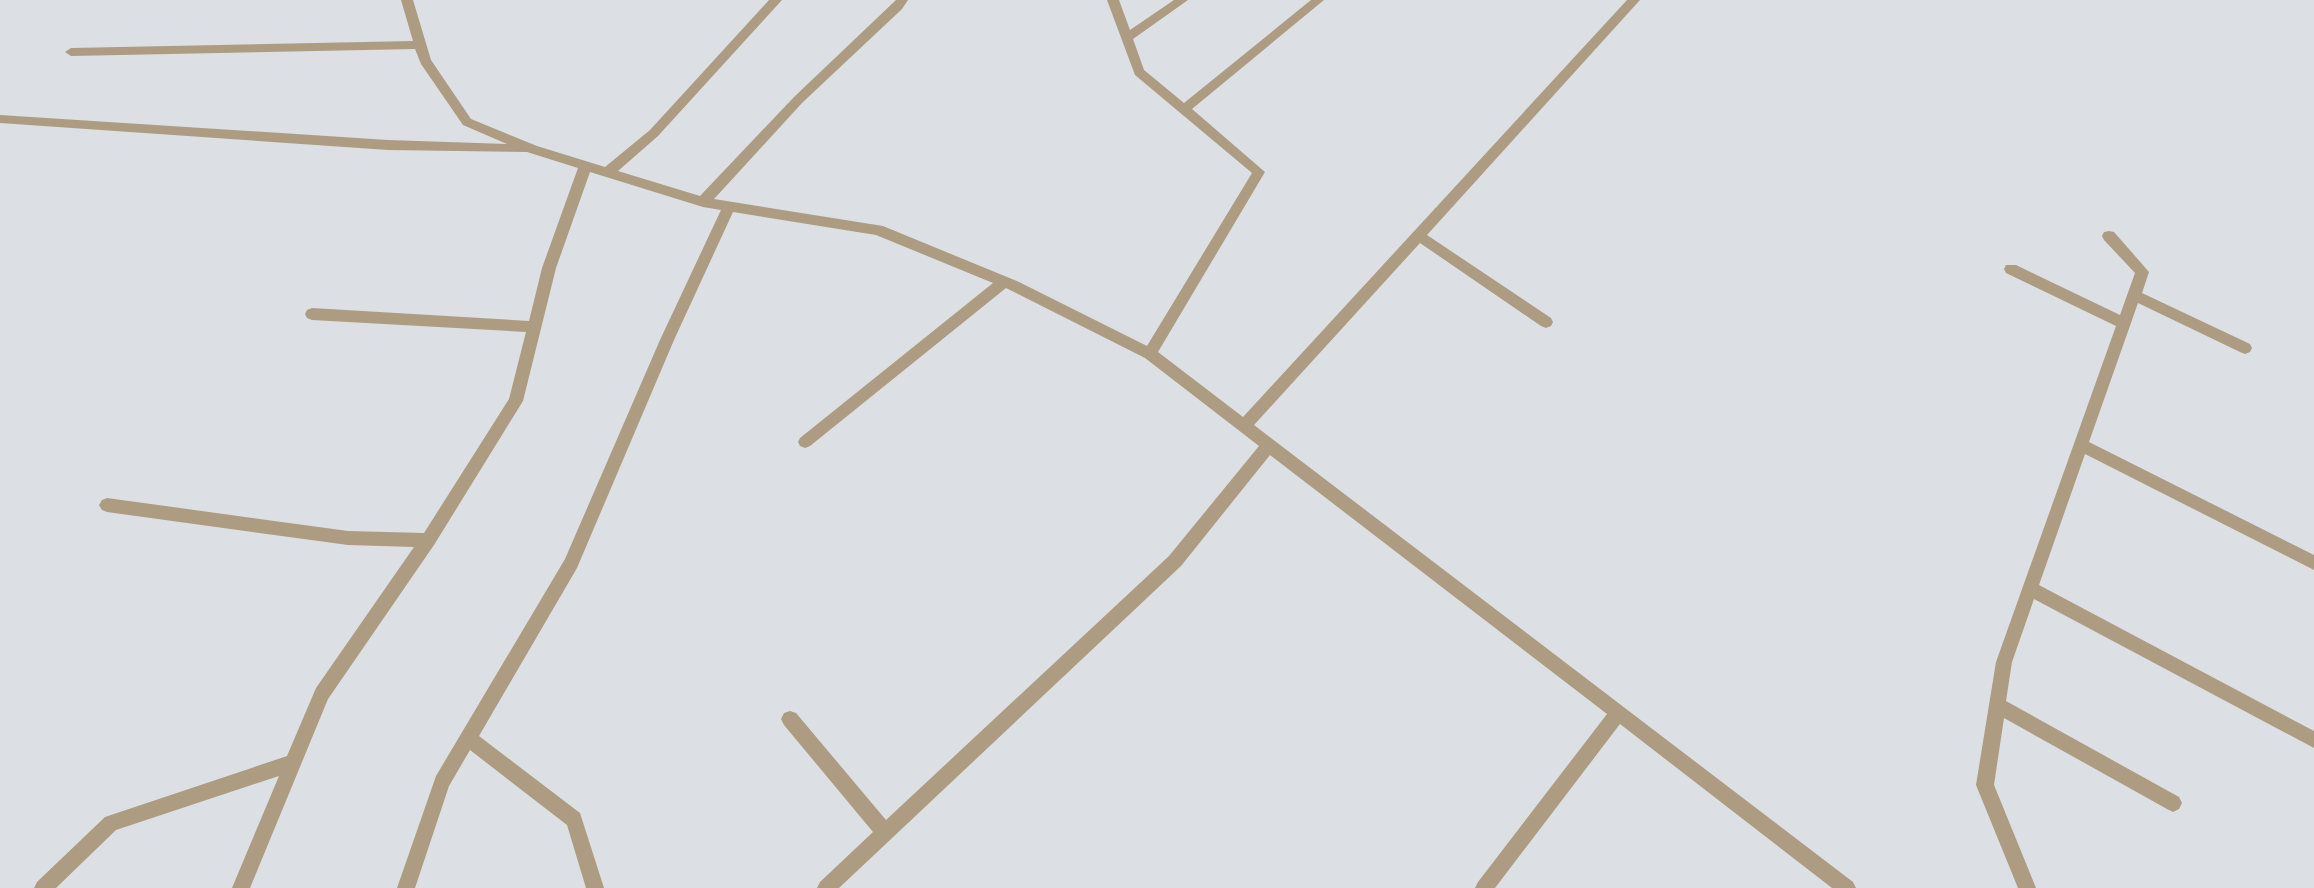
<svg xmlns="http://www.w3.org/2000/svg" width="2314" height="888" font-family="'Roboto Serif',serif">
<style>
.lines{fill:none;stroke-linecap:round;stroke-linejoin:round}
.minor{fill:#ad9c81;fill-rule:evenodd}
</style>
<rect width="100%" height="100%" fill="#dcdfe4"/>
<g class="lines">
<!-- minor -->
<g class="minor">
<path d="M401,0h12l18,60 40,59 66,27 68,21 45,-37 119,-130h13l-124,136 -40,35 82,25 94,-99 102,-97h12l-6,9 -100,94 -88,96 169,27 136,56 128,64 105,-173 -117,-98 -28,-75h12l11,30 44,-30h14l-55,39 11,31 40,33 127,-103h13l-132,109 73,63 -107,180 85,65 384,-417h13l-213,235 124,83 2,4 -2,4 -5,2 -5,-2 -121,-83 -166,182 599,457 3,6h-24l-212,-164 -125,164h-20l3,-6 129,-168 -337,-259 -89,111 -342,322h-22l3,-6 53,-50 -89,-107 -3,-6 3,-6 6,-2 6,2 90,107 283,-264 90,-110 -114,-88 -139,-70 -196,158 -5,2 -5,-2 -2,-4 2,-4 193,-155 -117,-48 -143,-23 -59,128 -97,228 -98,168 101,77 24,75h-18l-19,-63 -97,-75 -21,36 -34,102h-18l39,-112 129,-217 95,-219 61,-130 -18,-3 -113,-35 -34,96 -33,133 -89,144 -106,154 -78,189h-18l47,-112 -163,54 -60,58h-22l3,-6 68,-65 182,-61 29,-68 98,-141 -66,-2 -241,-33 -5,-2 -3,-5 3,-5 5,-2 241,33 76,2 85,-134 17,-67 -214,-12 -5,-2 -2,-4 2,-4 5,-2 217,13 13,-53 36,-100 -51,-16 -139,-2 -388,-27v-8l388,25 119,4 -44,-19 -42,-61 -6,-15 -344,7 -6,-4 6,-4 342,-7z"/>
<path d="M2109,231l5,1 35,40 -7,21 108,51 2,4 -2,4 -5,2 -5,-2 -102,-49 -49,139 225,113v15l-229,-116 -46,131 275,146v17l-280,-149 -22,63 -6,39 173,96 3,6 -3,6 -6,3 -6,-3 -163,-91 -10,67 42,103h-18l-42,-103 20,-123 120,-336 -110,-53 -2,-4 2,-4h10l104,50 15,-42 -31,-33 -2,-4 2,-4z"/>
</g>
</g>
</svg>
